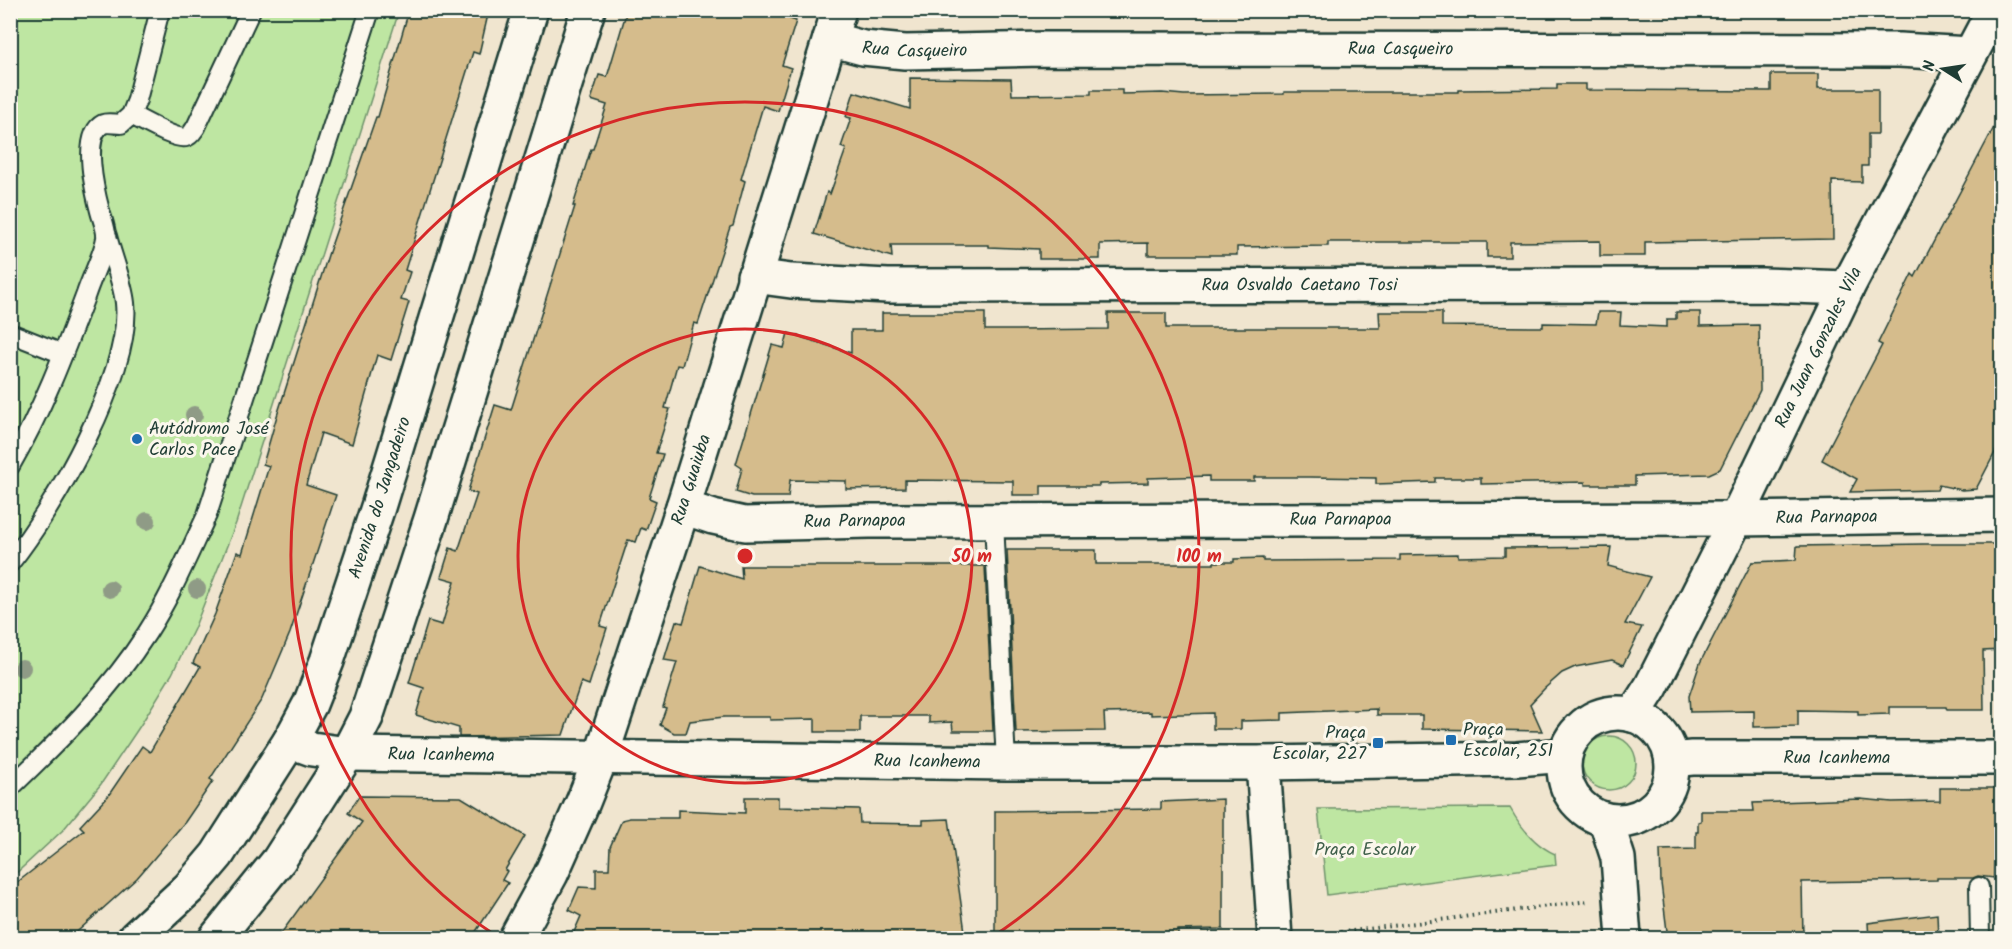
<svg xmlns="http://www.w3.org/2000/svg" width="2012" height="949" font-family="Kalam,sans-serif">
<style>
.green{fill:#bee6a2;stroke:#6e926b;stroke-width:1.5}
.building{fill:#d5bc8c;stroke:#1f3d34;stroke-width:1.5}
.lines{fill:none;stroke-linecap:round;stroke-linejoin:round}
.lane-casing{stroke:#1f3d34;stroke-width:22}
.street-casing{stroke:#1f3d34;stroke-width:38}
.secondary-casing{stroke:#1f3d34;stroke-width:38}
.path{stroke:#1f3d34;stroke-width:4;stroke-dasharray:1.5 4.5;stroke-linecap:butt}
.lane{stroke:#fbf7ec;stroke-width:18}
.street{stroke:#fbf7ec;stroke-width:33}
.secondary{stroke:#fbf7ec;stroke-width:33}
.tree{fill:#8f9b86}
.ring{fill:none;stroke:#d62828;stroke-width:3}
.poi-dot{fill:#1f6fb2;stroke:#fbf7ec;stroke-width:2}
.labels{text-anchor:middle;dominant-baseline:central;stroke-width:6;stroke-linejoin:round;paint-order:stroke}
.street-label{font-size:18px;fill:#1f3d34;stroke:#fbf7ec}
.poi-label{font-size:18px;fill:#1f3d34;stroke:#fbf7ec;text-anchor:start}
.park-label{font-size:18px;fill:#3f5f4a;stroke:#fbf7ec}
.centre{fill:#d62828;stroke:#fbf7ec;stroke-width:3}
.ring-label{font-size:18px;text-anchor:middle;font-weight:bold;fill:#d62828;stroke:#fbf7ec;stroke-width:6;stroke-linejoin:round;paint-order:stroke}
</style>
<rect width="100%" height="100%" fill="#f0e5cf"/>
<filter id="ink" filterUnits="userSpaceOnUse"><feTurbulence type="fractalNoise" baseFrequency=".0167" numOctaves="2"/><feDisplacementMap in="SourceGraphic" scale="12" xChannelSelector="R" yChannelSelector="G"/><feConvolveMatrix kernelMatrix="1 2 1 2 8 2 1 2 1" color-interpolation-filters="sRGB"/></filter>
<g filter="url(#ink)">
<!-- green -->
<g class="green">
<path d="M11,11h388l-163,512 -42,106 -22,45 -32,52 -39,58 -38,46 -52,48z"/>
<circle cx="1609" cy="763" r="27"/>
<path d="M1510,808c11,20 25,37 45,46l1,11 -229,30 -9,-86z"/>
</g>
<!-- building -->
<g class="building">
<path d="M409,10h80l-10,44 -6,-2 -68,218 5,2 -9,28 8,2 -18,58 -14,-5 -25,89 -31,-11 -15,52 30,10 -46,138 -28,66 -52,80 3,2 -28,41 -48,56 -68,61h-59v-51l74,-58 -4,-4 28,-30 34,-50 8,6 50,-85 -7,-4 22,-49 22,-62 5,2 27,-88 -6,-2 13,-45 53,-167 47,-135h2z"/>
<path d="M627,10h165l-2,9 6,2 -14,44 9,3 -13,43 -15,-5 -22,73 4,2 -12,45 -3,1 -32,97 -4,-1 -12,43 -5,-1 -12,43 5,1 -14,44 7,1 -14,44 7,3 -10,29 -5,-2 -5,14 -8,-2 -28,86 7,2 -18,57 -8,-3 -18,53 -104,2v-9l-43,-13 8,-27 -15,-5 19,-62 14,4 13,-44 -14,-4 9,-29 8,3 19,-57 -9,-3 27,-86 16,5 64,-204h-2l18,-57h2l14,-44 -16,-5 8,-25 8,2z"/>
<path d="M1771,74h47v15h60v45h-10v32h-6v16l-30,-1 1,58 -188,3v14h-45v-15l-90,1v15h-23v-15h-159v4l-91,1v8h-89v-12l-48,1v15h-61v-10l-50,-2v-2h-98l1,12 -78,-23 13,-42 3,2 16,-45 -5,-2 10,-29 -5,-1 8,-25 56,17v-31l101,1 1,16 79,-1v-4h31v4l40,-1 22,2 100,-1v-2h175v-2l98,-1v-5h29v6l185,1z"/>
<path d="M2001,114v327l-25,48 -14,1 -23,-5 -2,5 -87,2 7,-13 -35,-19 60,-115 -4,-2 34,-69 3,3z"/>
<path d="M1379,312h63v14l87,1h14v-4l53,1 2,-12h23l-1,13 47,2v-8h9v-7h24v14l59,-1 1,65 -40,79 -11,5 -74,2v9h-50v-3l-104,2v-6h-46v4l-59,2v-6l-66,-1h-56v4h-45v-5l-61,2v5l-49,1v2h-58v9h-28v-14l-108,-1v8l-59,1v-8l-56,-1 -2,17h-36l-16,-5 6,-24 -6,-4 36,-119 12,3 4,-15 63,20v-23h31v-17h103v17h33l90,-1v-16h58v15h214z"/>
<path d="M1924,544h77v106l-18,1 1,59h-37l-1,-3h-57v7l-31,1v-4l-60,-1v16l-44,1v-16l-64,1 -1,-16 11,-33 52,-101 44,-2 1,-14z"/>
<path d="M1611,547l-3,19 42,11 -25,47 17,3 -19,38 -11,-5 -37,7 -13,6 -17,15 -15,16 12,27 -120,-2v-14h-45v-6l-95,4v7l-41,1v8h-28v-16l-62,2v-3l-47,1 1,18 -89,1 -9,-182h89v14h118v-2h20v-3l29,-1v3l137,-1v-5l58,-1v3l47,-1v-8z"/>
<path d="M700,566l42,13 -1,-13h244l8,165h-40l-1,-9 -23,1v-7h-69v16h-45v-13l-45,1v-3h-46l-34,4 -4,12h-12l-14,-8 6,-17 -3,-1 14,-45 -13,-2 12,-39 7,2z"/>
<path d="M1940,788h58l1,34h-3l-2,56 -16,-2 -5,2h-36v2l-135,2 1,57h-135l-7,-56 -1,-33 36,-1v-17h2v-10l3,-1v-10h53l-1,-8 107,-4 32,3 48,-1z"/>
<path d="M359,796l102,1 64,39 -20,34 2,1 -5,9 6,3 -37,56h-194l85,-117 -14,-9z"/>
<path d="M745,797h33v10l81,2 1,14 63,1v-4l26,-1 17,120h-395l10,-23 -12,-6 10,-23 17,1v-19h13l1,-22 12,-27 8,-2h48v-8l67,3z"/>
<path d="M1223,799v130l-45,1v4l-183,5v-128l166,-2v-7z"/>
<path d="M1937,914l1,25h-69l-1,-16z"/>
</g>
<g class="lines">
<defs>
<g id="lane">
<path d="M131,115c11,5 44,25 55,22 5,-1 7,-6 10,-10l55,-117"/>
<path d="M10,333l53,21"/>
<path d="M10,466c32,-55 54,-113 76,-172 5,-16 18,-41 20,-56 1,-8 -4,-19 -6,-27 -5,-19 -19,-76 3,-87 5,-2 12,0 18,0l10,-9 6,-15 23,-90"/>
<path d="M994,522l12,241"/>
<path d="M10,563c44,-55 122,-190 115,-260 -2,-20 -13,-47 -18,-67"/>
<path d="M10,788c50,-48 100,-97 137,-155 24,-37 41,-78 60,-118l163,-505"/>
<path d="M1979,887l1,51"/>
</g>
<g id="street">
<path id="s1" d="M830,39l33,9 42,4 138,-3 856,1 71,4"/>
<path id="s2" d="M754,276l37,5 97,5 874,-1 85,3"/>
<path id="s3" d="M683,507l30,10 32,7 124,-3 867,-2 266,-4"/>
<circle cx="1618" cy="767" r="54"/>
<path id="s4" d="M1633,715l18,-28 85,-168 111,-231 147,-278"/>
<path id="s5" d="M290,741l22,8 35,5 659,9h257l254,-4 48,-4"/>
<path id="s6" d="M1672,760l20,-2h310"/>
<path d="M1263,763l12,175"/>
<path d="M1606,821l12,37 6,80"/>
<path id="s7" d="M516,938l35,-64 32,-72 18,-45 82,-250 156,-497"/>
</g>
<g id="secondary">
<path id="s8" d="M135,938l54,-50 28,-33 73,-114 20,-37 17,-43 51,-154 153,-497"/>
<path d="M216,938l63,-78 68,-106 19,-37 65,-198 157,-509"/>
</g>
</defs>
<!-- lane casing -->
<use href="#lane" class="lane-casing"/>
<!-- street casing -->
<use href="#street" class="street-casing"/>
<!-- secondary casing -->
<use href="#secondary" class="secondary-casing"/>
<!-- path -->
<path class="path" d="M1305,937l284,-36"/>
<!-- lane -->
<use href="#lane" class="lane"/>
<!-- street -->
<use href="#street" class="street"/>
<!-- secondary -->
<use href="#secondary" class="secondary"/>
</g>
<!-- trees -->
<g class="tree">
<circle cx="194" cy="415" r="9"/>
<circle cx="147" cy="521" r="9"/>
<circle cx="110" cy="589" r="9"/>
<circle cx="197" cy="589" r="9"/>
<circle cx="22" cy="668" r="9"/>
</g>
</g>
<!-- distance rings -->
<g class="ring">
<circle cx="745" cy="556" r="227"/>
<path d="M498 937A454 454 0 1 1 992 937"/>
</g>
<!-- markers -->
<g class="poi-dot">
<circle cx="137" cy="439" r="6"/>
<rect x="1445" y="734" width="12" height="12" rx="3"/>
<rect x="1372" y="737" width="12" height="12" rx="3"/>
</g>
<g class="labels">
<!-- street labels -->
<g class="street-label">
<text stroke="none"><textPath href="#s1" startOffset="86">Rua Casqueiro</textPath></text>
<text stroke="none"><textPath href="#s1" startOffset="572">Rua Casqueiro</textPath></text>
<text stroke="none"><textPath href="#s2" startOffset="546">Rua Osvaldo Caetano Tosi</textPath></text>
<text stroke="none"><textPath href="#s4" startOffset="412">Rua Juan Gonzales Vila</textPath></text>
<text stroke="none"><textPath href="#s7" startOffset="492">Rua Guaiuba</textPath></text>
<text stroke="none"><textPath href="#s8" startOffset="512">Avenida do Jangadeiro</textPath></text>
<text stroke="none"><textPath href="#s3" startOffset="1146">Rua Parnapoa</textPath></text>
<text stroke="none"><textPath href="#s3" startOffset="660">Rua Parnapoa</textPath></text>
<text stroke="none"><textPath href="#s3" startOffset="174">Rua Parnapoa</textPath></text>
<text stroke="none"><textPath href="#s5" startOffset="153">Rua Icanhema</textPath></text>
<text stroke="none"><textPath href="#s6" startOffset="165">Rua Icanhema</textPath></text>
<text stroke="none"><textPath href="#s5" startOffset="639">Rua Icanhema</textPath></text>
</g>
<!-- poi labels -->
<g class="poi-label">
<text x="149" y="429">Autódromo José<tspan x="149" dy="21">Carlos Pace</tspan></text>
<text x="1463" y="730">Praça<tspan x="1463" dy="21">Escolar, 251</tspan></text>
<text x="1366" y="733" text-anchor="end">Praça<tspan x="1366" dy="21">Escolar, 227</tspan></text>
</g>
<!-- park labels -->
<g class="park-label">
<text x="1365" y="850">Praça Escolar</text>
</g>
</g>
<circle cx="745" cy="556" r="9" class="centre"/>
<g class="ring-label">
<text x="972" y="562">50 m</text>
<text x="1199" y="562">100 m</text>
</g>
<!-- margin -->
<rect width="2012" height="949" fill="none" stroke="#fbf7ec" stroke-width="36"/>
<rect x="18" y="18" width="1976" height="913" fill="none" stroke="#1f3d34" stroke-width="2" filter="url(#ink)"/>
<!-- north arrow -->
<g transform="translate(1943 69) rotate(282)" stroke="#fbf7ec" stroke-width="4.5" paint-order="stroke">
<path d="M0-4.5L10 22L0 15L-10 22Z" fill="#1f3d34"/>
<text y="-9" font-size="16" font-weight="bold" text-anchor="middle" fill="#1f3d34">N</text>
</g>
</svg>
